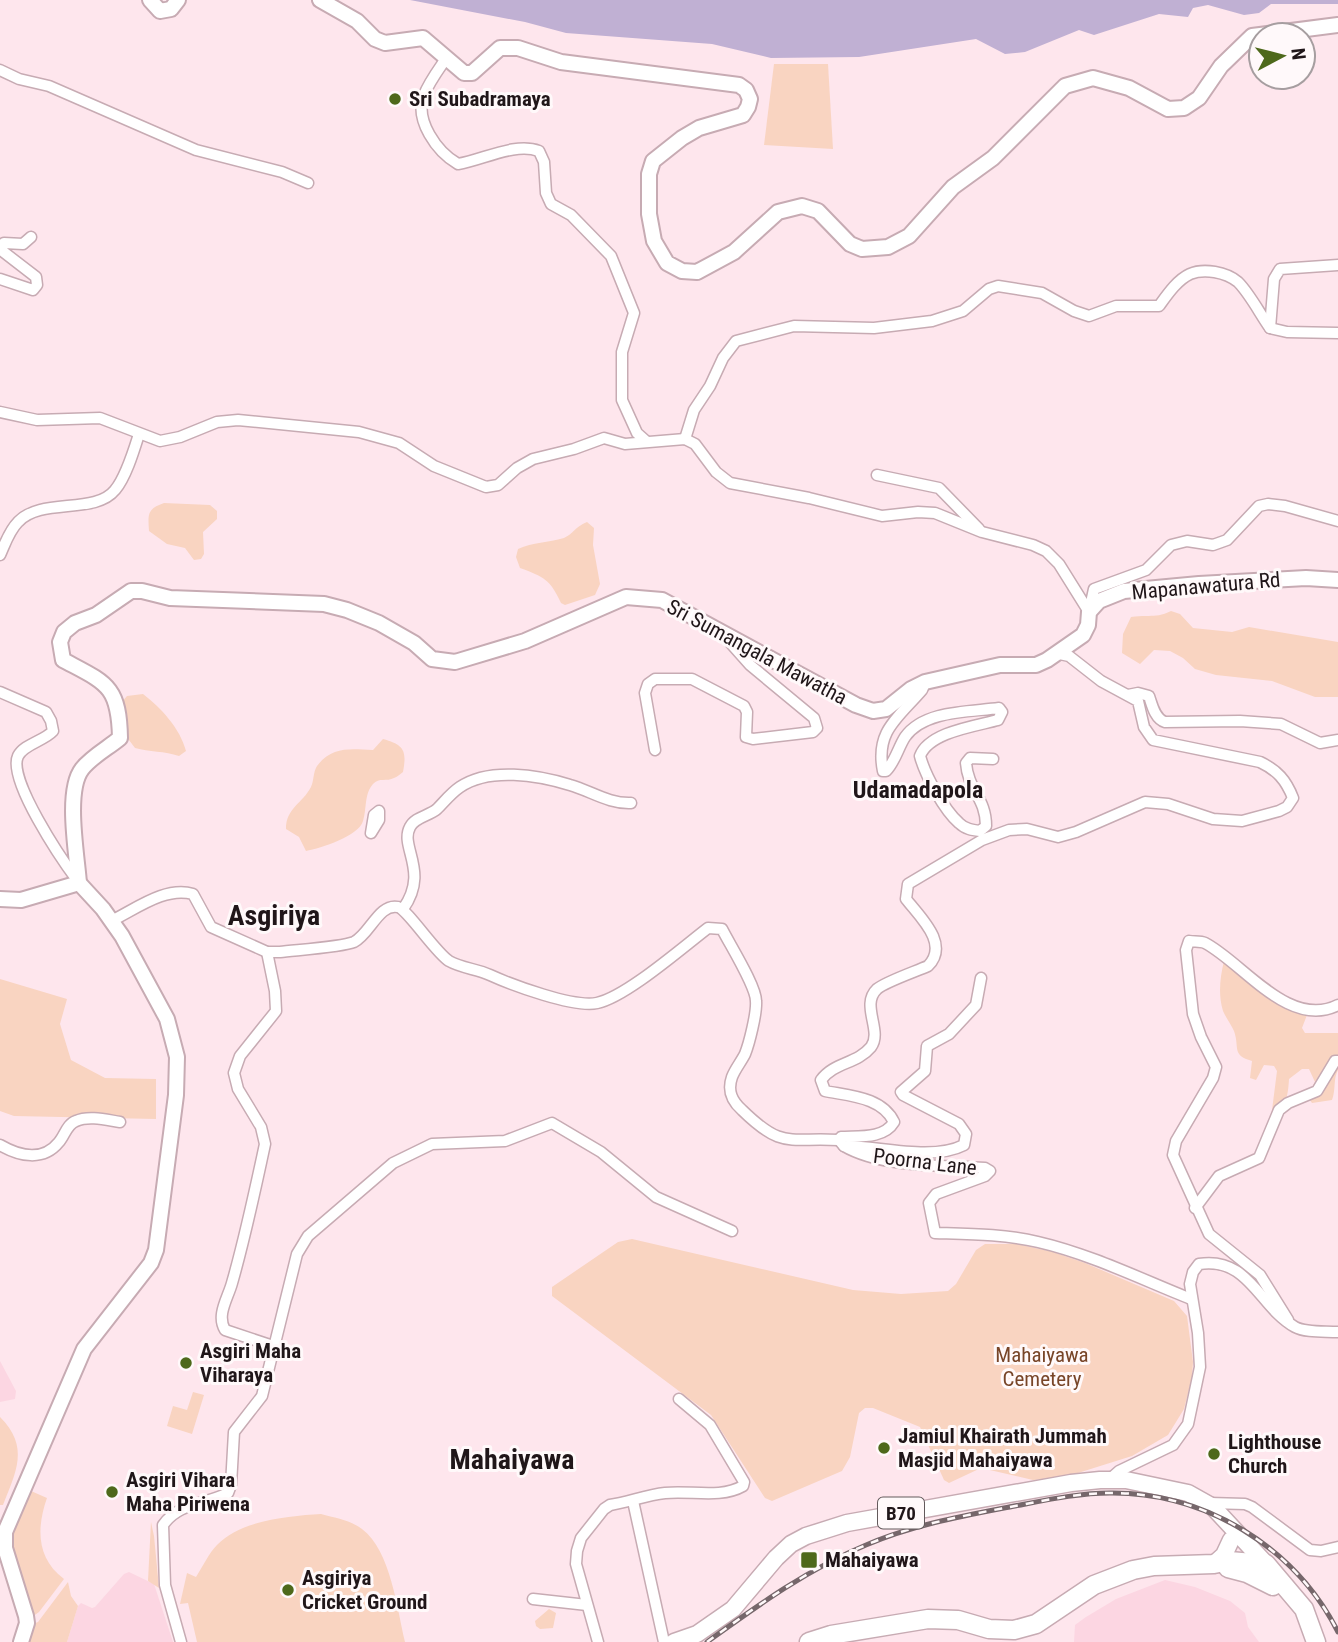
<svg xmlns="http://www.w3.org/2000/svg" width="1338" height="1642" font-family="'Roboto Condensed',sans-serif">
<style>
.built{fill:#fcd6e2}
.green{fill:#f9d4c1}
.water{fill:#c0b0d3}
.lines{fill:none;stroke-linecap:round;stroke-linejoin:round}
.street-casing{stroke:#c7abb3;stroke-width:13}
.secondary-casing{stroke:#c7abb3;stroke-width:18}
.primary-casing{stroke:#c7abb3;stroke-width:19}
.highway-casing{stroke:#c7abb3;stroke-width:21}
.street{stroke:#fff;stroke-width:10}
.secondary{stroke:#fff;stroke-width:14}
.primary{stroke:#fff;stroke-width:16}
.highway{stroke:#fff;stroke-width:18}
.rail-casing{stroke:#76676b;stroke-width:5}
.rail{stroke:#fff9fa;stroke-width:2.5;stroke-dasharray:8;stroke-linecap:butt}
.poi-dot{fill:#4e691b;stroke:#fff9fa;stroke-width:2.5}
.labels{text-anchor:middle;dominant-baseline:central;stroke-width:6;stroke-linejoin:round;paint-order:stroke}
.shield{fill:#fff9fa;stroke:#635a5c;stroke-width:2}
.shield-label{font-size:19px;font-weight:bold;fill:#201619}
.poi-label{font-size:21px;font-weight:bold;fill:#201619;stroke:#fff9fa;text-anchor:start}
.street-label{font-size:21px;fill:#201619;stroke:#fff9fa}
.park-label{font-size:21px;fill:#784528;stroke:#fff9fa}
.quarter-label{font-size:24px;font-weight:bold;fill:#201619;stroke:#fff9fa}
.district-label{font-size:28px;font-weight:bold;fill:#201619;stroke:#fff9fa}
</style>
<rect width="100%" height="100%" fill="#fee6ed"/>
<!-- built -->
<g class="built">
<path d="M0,1361l16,30 -1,8 -15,3z"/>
<path d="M129,1572l25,12 19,58h-106l11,-36 3,-3 11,5 3,-1 29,-33z"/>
<path d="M1165,1580l30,7 35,14 15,12 3,14 11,15h-185l1,-17 11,-8 30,-18z"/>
</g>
<!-- green -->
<g class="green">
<path d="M774,64h54l5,85 -69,-4z"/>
<path d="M164,503l46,2 7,6v8l-14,13 1,22 -3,5 -7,1 -9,-12 -18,-4 -18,-13c-1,-17 -2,-22 15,-28z"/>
<path d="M587,522l7,6 -1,17 7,39 -5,11 -30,10 -4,-2c-11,-24 -17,-26 -41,-35l-4,-11 2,-8c15,-7 30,-6 46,-11 9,-4 12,-12 23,-16z"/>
<path d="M1171,611l9,3 13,14 39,4 17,-5 89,15v55h-23l-43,-16 -56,-6 -21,-6 -12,-11 -13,-7 -16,-1 -14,14 -18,-11 1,-19 8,-17c17,-3 24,2 40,-6z"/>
<path d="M143,694c18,14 37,34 43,57l-7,5c-14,-5 -30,-4 -44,-8l-9,-12 -5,-33 6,-7z"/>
<path d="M383,739c21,6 24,11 20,33 -3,2 -6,5 -9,6 -7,4 -15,-1 -21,6 -9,10 -6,25 -10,37 -4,15 -42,27 -57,30l-7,-14 -13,-8c0,-21 16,-25 25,-42 3,-6 2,-15 6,-21 15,-20 33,-17 56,-16z"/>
<path d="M1224,961l40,34 43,20 -5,13 3,5h33v37c-5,9 -2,20 -6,30l-20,3 -3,-4v-6l6,-11 -6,-13h-7l-13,10c-1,17 -3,30 -18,39l6,-47 -3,-5 -10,-1 -8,15 -6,-2 2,-17c-21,-6 -12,-13 -18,-30 -3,-7 -8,-13 -11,-20 -5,-17 -3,-33 1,-50z"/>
<path d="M0,979l67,20 -7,25 11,36 34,18 51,1v40l-142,-3 -14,-5z"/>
<path d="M632,1239l221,51 48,4 47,-3 8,-7 20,-34 9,-6h32l36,8 32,11 89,38 13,15 6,46 -1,15 -8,32 -16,26 -36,21 -70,22 -29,2 -52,-12 -32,15 -5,-3 -24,-53 -47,-19h-8l-6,5 -9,44 -8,14 -70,30 -7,-3 -54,-83 -159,-119v-9l66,-45z"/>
<path d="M193,1392l11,3 -12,39 -25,-8 6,-20 14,4z"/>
<path d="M0,1417c30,30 16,55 3,88h-3z"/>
<path d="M38,1458l6,2 -13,31 16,7c-11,31 -10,61 17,81l-25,33 -10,7 -21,-75z"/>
<path d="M321,1514c14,4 29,6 41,15 29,22 35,80 43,113h-208l-9,-39 -8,1 7,-31 9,4c7,-11 13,-24 21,-32 24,-25 72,-29 104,-31z"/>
<path d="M151,1522l3,14 5,52 -11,-7z"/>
<path d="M68,1582l3,14 7,10 -11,36h-44l5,-16 10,-4z"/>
<path d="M549,1609l7,4 -3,15 -13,1 -4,-3 -1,-5z"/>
</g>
<!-- water -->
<path class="water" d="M410,0h928v4h-67l-12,9 -15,2 -36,-10 -15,3 -5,9 -29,-3 -65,21 -15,-5 -54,22 -20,2 -29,-15 -117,18 -88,1 -59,-14 -146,-11 -41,-11z"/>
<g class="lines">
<defs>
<g id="street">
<path d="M447,57c-8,12 -18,25 -23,38 -10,25 13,57 34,69 25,-4 57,-22 81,-13l5,11 2,31 5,11 20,11 40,41 23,57 -12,39v48l15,33 9,8"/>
<path d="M0,70l19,9 30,7 147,64 86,22 26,11"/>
<path d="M0,279l33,11 4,-5 -1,-8 -35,-27v-5l3,-2 19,1 8,-7"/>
<path d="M1270,328l4,-49 6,-10 58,-4"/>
<path d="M0,412l37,8 63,-2 60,23 20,-4 37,-15 21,-2 121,12 40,11 35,23 52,21 12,-2 19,-17 16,-9 41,-10 30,-11 21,6 60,-5 10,5 21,28 14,11 79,15 73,18 36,-4 17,1 47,19 51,13 13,6 13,13 30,48"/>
<path d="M685,439l9,-29 16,-24 13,-28 13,-17 58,-15 80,2 58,-7 31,-10 26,-22 9,-3 44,7 32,18 15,5 27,-10h43c8,-11 18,-26 31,-32 14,-6 36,-2 48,8 12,12 22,32 32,46l17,4 51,1"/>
<path d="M877,475l62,13 40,41"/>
<path d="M0,555c5,-11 9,-24 18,-33 23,-25 77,-7 97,-32 11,-13 19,-40 24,-56"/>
<path d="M1089,612l5,-23 52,-19 25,-25 16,-4 26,4 14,-5 32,-34 9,-2 17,2 53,15"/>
<path d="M925,683l-3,7c-24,28 -47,41 -39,81h3c9,-9 12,-23 19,-34 19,-27 65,-25 94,-29l3,4 -4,8c-22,6 -69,12 -78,36 5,19 24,54 39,67 6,6 13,7 21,8l6,-5c0,-28 -18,-36 -20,-63l4,-5 23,1"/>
<path d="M0,692l46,20 5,9 2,10c-9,10 -29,13 -35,25 -11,23 44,104 59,124"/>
<path d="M1128,695l10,-2 11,3c3,9 6,23 16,26l75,-1 41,3 39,19 18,-3"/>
<path d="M655,750l-10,-57 3,-9 7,-5h37l52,27 3,6 -1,25 7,2 60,-7 4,-4 -3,-10 -64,-53 -24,-27"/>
<path d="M379,811v9l-8,13 3,-18z"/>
<path d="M403,909c27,-38 -4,-62 7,-82 5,-10 19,-11 27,-18 7,-7 14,-16 23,-22 29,-20 78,-12 110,-2 21,6 39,19 61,18"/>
<path d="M111,921c25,-12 54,-35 82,-27l18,33 56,25h13c16,-2 62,-5 74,-10 16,-8 25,-39 44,-35 10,3 37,45 51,54 12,7 28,8 41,14 22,10 84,33 107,28 29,-6 86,-56 111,-75l14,1c8,16 34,57 34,72 1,12 -7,43 -11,53 -4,8 -10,15 -13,23 -5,14 0,24 10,33 41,40 46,27 97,30"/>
<path d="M267,952l8,39 1,20 -36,45 -6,17 4,16 23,38 4,17c-10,47 -20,94 -33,139 -4,15 -16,32 -7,47l48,16"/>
<path d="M0,1145c19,11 43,17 59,-3 6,-7 8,-18 17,-21 13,-6 31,-1 44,1"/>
<path d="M844,1146l-5,-6 2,-3c18,-1 43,2 53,-15 -12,-25 -44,-26 -69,-31l-4,-11c13,-18 36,-16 50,-33 12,-16 -11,-42 6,-58 8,-7 40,-18 51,-23 22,-22 -8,-49 -22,-67l2,-15 74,-44 27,-10 18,-1 31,8 18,-5 69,-30 23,2 45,15 29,2 37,-10 8,-4 6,-9c-7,-18 -16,-28 -33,-36l-107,-22 -9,-13 -6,-26 -37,-20 -32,-25 -14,-3"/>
<path d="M844,1146c38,22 98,19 141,22l5,3 -5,5 -49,18 -7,9 6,30c34,1 69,1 103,9 52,12 103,37 153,57"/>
<path d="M848,1146c34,1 85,15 116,-1l2,-11 -7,-10 -56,-29 -2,-3 24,-21 2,-25 22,-12 27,-29 5,-27"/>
<path d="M1195,1208l24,-32 40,-18 20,-48 9,-7 29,-12 18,-30h3"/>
<path d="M1288,1320l-28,-45 -51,-41 -36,-79 3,-14 37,-63 3,-11 -15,-30 -8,-23 -7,-64 3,-9c5,1 11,0 16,2 37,19 84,87 133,62"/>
<path d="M1110,1479l9,-8 54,-26 15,-21 12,-57 -2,-34 -8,-49 3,-12 6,-8c50,-8 60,43 96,63 11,6 30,4 43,5"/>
<path d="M633,1501l31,141"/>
<path d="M1209,1503l36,1 7,3 58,43 11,1 17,-4"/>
<path d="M533,1599l54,6"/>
<path d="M181,1642l-16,-57 -2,-60c16,-23 42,-20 65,-32l3,-8 3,-53 28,-36 35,-142 11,-18 85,-73 39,-19 73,-3 47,-18 49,29 55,45 76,34"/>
<path d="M598,1642l-22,-78 1,-13 4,-13 23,-29 6,-4c18,-3 37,-10 55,-12 25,-3 55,6 78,-7l1,-4 -34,-57 -31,-26"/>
</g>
<g id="secondary">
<path d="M150,0l10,11 11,-2 7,-9"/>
<path d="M320,0l37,21 18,18 10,4 38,-5 41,35h8l28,-25h18l43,14 178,23 7,5 4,9 -2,8 -5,8 -44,13 -17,10 -29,23 -4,13v40l5,27 13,22 15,8 15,1 37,-20 44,-40 24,-6 16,5 32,33 12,5 26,-2 21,-11 44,-49 40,-29 72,-72 28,-8 36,10 39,21 16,-1 15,-10 22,-32 31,-30 86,-11"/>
<path d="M79,883c-2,-28 -14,-92 3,-114 9,-12 26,-21 38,-31 -1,-53 -14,-55 -57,-78l-3,-18 4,-10 11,-9 21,-8 35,-24h11l28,7 154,6 23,6 32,13 35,20 18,16 23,3 70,-21 101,-44 36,3 194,105 17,6 13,-2 25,-20 14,-7 75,-17h36l11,-5 36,-25 5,-10 1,-13 10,-11 25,-10 75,-7 107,-6 32,2"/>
<path d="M0,899l21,1 58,-17"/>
<path d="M21,1642l6,-19 -1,-7 -21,-68v-16l79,-183 67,-86 5,-13 20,-155 1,-38 -10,-38 -45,-83 -19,-27 -24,-26"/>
</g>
<g id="primary">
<path d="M1214,1564l10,-9 7,-15"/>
<path d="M674,1642l23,-8 36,-25 43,-51 15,-14 15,-8 41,-13 224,-40 29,-3h26l62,13 25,14 53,57"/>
</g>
<g id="highway">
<path d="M1228,1568l19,5 26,13"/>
<path d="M809,1642l22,-7 97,-16 30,1 31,9 25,1 22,-6 58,-39 39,-15 21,-4 60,-2 15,-3 37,3 38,45 12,33"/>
</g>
</defs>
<!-- street casing -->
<use href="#street" class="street-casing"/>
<!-- secondary casing -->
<use href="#secondary" class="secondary-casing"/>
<!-- primary casing -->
<use href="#primary" class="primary-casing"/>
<!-- highway casing -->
<use href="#highway" class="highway-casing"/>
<!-- street -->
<use href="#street" class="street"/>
<!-- secondary -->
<use href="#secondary" class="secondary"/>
<!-- primary -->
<use href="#primary" class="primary"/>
<!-- highway -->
<use href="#highway" class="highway"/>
<defs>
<path id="rail" d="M707,1642c50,-36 101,-73 159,-97 44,-19 91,-28 138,-37 34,-6 71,-15 106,-15 95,-1 185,54 228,139"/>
</defs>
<!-- rail casing -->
<use href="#rail" class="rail-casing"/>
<!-- rail -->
<use href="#rail" class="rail"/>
</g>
<!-- markers -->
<g class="poi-dot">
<circle cx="395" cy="99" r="7"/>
<circle cx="186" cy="1363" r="7"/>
<circle cx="884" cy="1448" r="7"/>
<circle cx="1214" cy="1454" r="7"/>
<circle cx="112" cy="1492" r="7"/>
<rect x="800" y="1551" width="18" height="18" rx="3.5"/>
<circle cx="288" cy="1590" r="7"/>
</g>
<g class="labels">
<!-- shield labels -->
<rect class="shield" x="878" y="1497.5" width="46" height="31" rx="5"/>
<g class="shield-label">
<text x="901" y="1513">B70</text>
</g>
<!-- poi labels -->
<g class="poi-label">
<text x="409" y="99">Sri Subadramaya</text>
<text x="200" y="1351">Asgiri Maha<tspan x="200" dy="24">Viharaya</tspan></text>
<text x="898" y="1436">Jamiul Khairath Jummah<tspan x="898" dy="24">Masjid Mahaiyawa</tspan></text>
<text x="1228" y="1442">Lighthouse<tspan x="1228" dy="24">Church</tspan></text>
<text x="126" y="1480">Asgiri Vihara<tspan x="126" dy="24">Maha Piriwena</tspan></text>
<text x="825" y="1560">Mahaiyawa</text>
<text x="302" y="1578">Asgiriya<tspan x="302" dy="24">Cricket Ground</tspan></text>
</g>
<!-- street labels -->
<g class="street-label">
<text transform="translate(1206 586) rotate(-5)">Mapanawatura Rd</text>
<text transform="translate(757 652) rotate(28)">Sri Sumangala Mawatha</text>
<text transform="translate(925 1162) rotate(7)">Poorna Lane</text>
</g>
<!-- park labels -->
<g class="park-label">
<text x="1042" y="1355">Mahaiyawa<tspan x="1042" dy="24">Cemetery</tspan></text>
</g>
<!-- quarter labels -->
<g class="quarter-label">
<text x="918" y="790">Udamadapola</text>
</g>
<!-- district labels -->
<g class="district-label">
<text x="274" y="915">Asgiriya</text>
<text x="512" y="1459">Mahaiyawa</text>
</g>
</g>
<!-- north arrow -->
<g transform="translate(1282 56) rotate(83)"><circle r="33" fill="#fff9fa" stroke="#a69ea0" stroke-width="2"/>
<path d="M0-5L12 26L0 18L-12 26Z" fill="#4e691b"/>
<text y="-10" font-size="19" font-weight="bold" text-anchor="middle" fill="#201619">N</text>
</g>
</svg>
